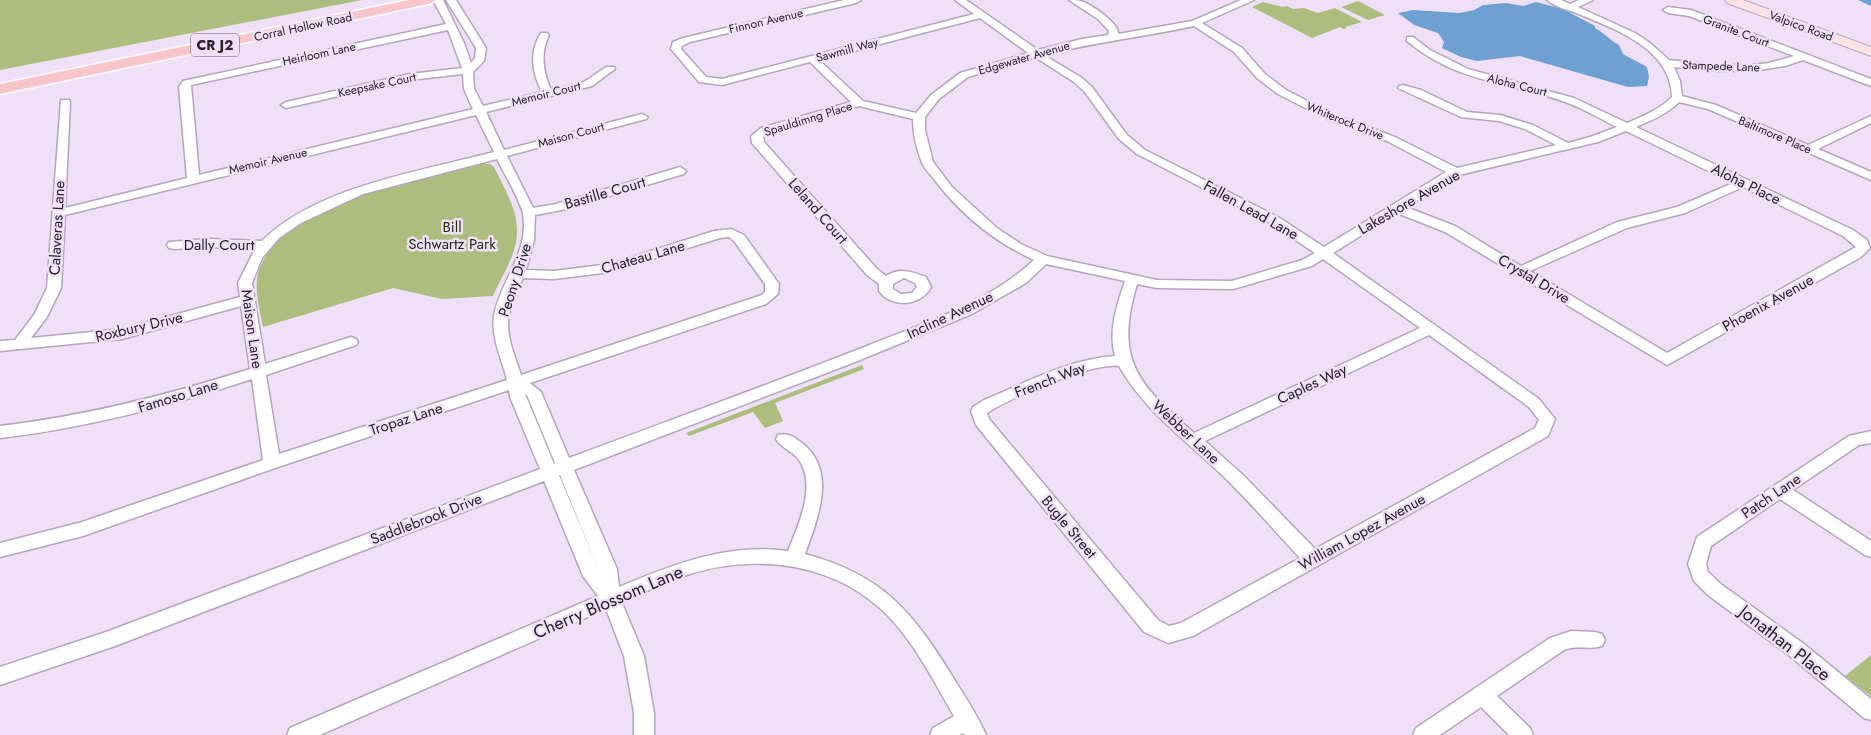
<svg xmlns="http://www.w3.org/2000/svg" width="1871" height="735" font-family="Jost,sans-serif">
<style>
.green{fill:#adbd7d}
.water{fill:#6ea0d2}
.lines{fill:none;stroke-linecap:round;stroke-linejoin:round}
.canal{fill:#6ea0d2;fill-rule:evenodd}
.street-casing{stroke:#b3a5bb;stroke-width:3}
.secondary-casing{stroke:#b3a5bb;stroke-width:2}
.primary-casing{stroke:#fff;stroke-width:3}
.street{fill:#fff;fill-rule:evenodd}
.secondary{fill:#fbe2e4;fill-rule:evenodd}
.primary{fill:#f8c6ca;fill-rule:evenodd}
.labels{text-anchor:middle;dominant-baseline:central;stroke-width:5;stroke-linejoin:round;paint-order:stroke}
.far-street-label{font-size:12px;fill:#28222b;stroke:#efe0f8}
.shield{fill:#efe0f8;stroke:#645b68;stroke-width:1}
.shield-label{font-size:14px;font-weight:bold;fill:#28222b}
.street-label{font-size:15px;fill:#28222b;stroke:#efe0f8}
.park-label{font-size:15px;fill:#282e10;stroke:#efe0f8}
.near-street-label{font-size:18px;fill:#28222b;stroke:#efe0f8}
</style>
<rect width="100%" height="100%" fill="#efe0f8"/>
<!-- green -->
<g class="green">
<path d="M0,0h362l-362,70z"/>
<path d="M1358,1l27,14 -17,5 -27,-13z"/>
<path d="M1263,2l20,5 4,-1 6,3 11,-1 14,5 17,-5 27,14 -17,5 2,1 -3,1 -4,-2 -28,11 -60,-31z"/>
<path d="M478,164h12l4,3c16,33 33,57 16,94 -5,12 -12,23 -17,35l-51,3 -49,-11 -130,39c-3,-17 -9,-36 -5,-53 17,-69 161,-94 220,-110z"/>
<path d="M862,365l2,4 -89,34 8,18 -18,7 -12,-16 -64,24 -3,-3z"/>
<path d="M1871,655v41l-26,-20z"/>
</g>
<!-- water -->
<path class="water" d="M1536,2l27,7 32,17v2c9,5 15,12 24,17l4,9 24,13 2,10 -2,9 -19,1 -108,-31 -43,5 -16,-4 -19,-9 2,-6 -6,-9 -24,-8 -16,-12 15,-3 46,3 15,-3 9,-5 23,-2 17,3z"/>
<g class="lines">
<!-- canal -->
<path class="canal" d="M1858,0h13v6z"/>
<defs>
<g id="street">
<path d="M433,0h10l21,43 7,20 4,-5 1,-10 -30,-48h10l30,48 -2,13 -11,11 1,17 9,17 59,-14c-10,-19 -13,-40 -1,-59h6l2,2c-9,18 -6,37 2,55l33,-8 22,-15h8l1,2 -23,17 -106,26 18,38 138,-36 6,3 -2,2 -139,37 26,52 23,-4 124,-37 6,4 -2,3 -122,36 -27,5 -1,25 -8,30 28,1 56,-7 104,-33 17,-2 13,6 35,49 -1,10 -12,10 -236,79 11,9 28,66c99,-37 199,-73 298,-112 58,-23 121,-43 167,-86 -39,-18 -74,-46 -100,-81 -5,-6 -11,-12 -13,-19 -5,-13 -8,-27 -8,-41l-54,-13 -90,26 -6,5 1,5 113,127 9,7c14,-9 26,-4 40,1l5,10c-10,19 -39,22 -52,4v-7l-12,-9 -115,-132 -1,-7 10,-8 90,-26 -41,-40 -88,23 -23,-3 -28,-33 2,-7 10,-4 161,-38h17l-5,3 -166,39 -8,4 -1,3 25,28 16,2 252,-65 -19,-14h11l72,50 44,-11 26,-4 1,-4 -11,-12 -29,-19c4,0 9,0 12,1 10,3 39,23 37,33l74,-13 49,-21h13l-52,23 40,25 23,26 21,16 49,25 60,22 62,31 99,-23 -31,-16 -26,-8 -38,-4 -63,-29 1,-2 4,-1 18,5 46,22 33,3 33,10 35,18 22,-6 27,-10c-17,-8 -34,-19 -52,-25 -58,-21 -108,-19 -158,-61v-4h6l17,13 38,19 106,29 53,25c16,-7 32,-13 45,-26 -1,-48 -55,-67 -93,-83 -10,-4 -24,-7 -32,-14h14l9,4 9,-4h14l-15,7 57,26 15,10 19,17 50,5h33l17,-2 25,-7 -105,-40 -21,-3 -5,-3 5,-3 23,3 180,69v7l-68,-26 -18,6 -33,5h-33l-45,-4 6,14 2,15 34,9 92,40 63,-29v7l-53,26 53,23v8l-163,-71 -29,-7c-12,12 -27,18 -43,25l217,103 14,10 3,8 -9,9 -194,108 -222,-133 -48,-19 -64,40 206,146 16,20 -7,17 -355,200 -25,7 -24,-11 -168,-207 -5,-14 2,-4 11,-7c43,-18 85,-41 131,-44 -7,-25 2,-52 10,-75l-79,-17 -20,19 -54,31 -117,48 -281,108 43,99 2,18c55,-23 108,-44 169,-36 10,-25 29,-65 11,-91 -6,-9 -18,-12 -23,-21l2,-4c10,-3 17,3 24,8 36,28 15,77 3,111 78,21 108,58 149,125 11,18 24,37 32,56h-21l-2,-2 -3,2h-30l3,-7 21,-12c-21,-36 -41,-77 -72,-106 -55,-51 -137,-57 -204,-32 -19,7 -38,16 -56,25l22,53 10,57v22h-20v-22l-10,-57 -18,-47 -286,126h-33l3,-7 308,-132 -15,-20 -39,-95 -429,165 -115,39v-18l106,-35 434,-163 -30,-72 -1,-7 -231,77 -195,69 -83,21v-14l82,-21 181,-62 -11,-81c-83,27 -165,49 -252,59v-12c86,-10 168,-31 250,-57l-9,-63 -119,33 -122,12v-10l15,-1 19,-25 13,-27 14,-188h8l1,2 -5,106 122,-30 -8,-91 4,-6 263,-57zM980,18l48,35 -68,20 -29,22 -15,18 -53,-12 -44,-41zM1194,26l40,26 23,26 21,16 49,25 60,22 59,31 -122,75 -46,-30 -133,-67 -18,-15 -35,-48 -10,-9 -38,-23c50,-13 100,-18 150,-29zM448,30l14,38 -52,6 -124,28 -5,3 5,3 124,-28 53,-6 1,15 9,20 -274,66 -8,-90zM1035,57l39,25 10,9 35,48 18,15 133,69 45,30 -13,7 -70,21 -75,-1 -110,-24 -26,-12 -24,-16 -45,-41 -19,-25 -8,-32v-13l14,-18 29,-22zM476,115l18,37c-73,19 -178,35 -232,89l-54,-2 -39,3 -2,3 2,3 5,1 34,-2 47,2 -17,34 2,14 -118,32 -91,9 16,-21 14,-29 4,-73zM1626,131l107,52 -56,24 -60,15 -96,44 -66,-40 -49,-19 53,-32 139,-33zM497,159c7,14 23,41 26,55 7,38 -24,69 -29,102 -3,22 8,43 13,64l-228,74 -13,-79 90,-30 2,-3 -2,-3 -5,-2 -86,27 -13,-81 10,-25 17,-20 22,-15 62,-29zM1743,187l100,49 13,11 -189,106 -137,-82 97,-43 58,-15zM729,237l5,4 31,43v8l-3,3 -241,80c-6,-19 -16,-40 -12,-60 2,-13 9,-25 14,-37l31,1 57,-7 109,-34zM1323,259l97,69 -226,105c-56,-49 -80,-72 -57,-149l20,4 76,1 79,-23zM904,278l11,5 2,4 -5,6 -11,1 -8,-5v-5zM1429,335l100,72 10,13 -4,8 -220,121 -72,-74 -38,-34zM1119,366c26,45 65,73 102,108 28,27 53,56 79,84l-119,65 -12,3 -11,-6 -169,-201 -2,-6c25,-16 105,-51 132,-47zM525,394l2,1 28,68 -1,1zM559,475h1l39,96z"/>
<path d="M1871,431v12l-12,2 -66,45 78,51v16l-6,-2 -85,-56 -69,47 -5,18 2,8 14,13 82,59 67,55v21l-7,-2 -74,-62 -82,-61 -14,-14 -6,-17 9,-27 152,-101z"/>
<path d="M1571,631l24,1 7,2 3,6 -3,6c-13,4 -26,-1 -38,4l-67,46 33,32 3,7h-24l-28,-28 -41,28h-27l3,-7 134,-90z"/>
</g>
<path id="secondary" d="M1725,0h18l128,47v9l-144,-53z"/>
<path id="primary" d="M409,0h27l-7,4 -429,90v-10z"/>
</defs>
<!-- street casing -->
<use href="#street" class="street-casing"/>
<!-- secondary casing -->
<use href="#secondary" class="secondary-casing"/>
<!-- primary casing -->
<use href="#primary" class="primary-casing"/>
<!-- street -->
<use href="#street" class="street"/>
<!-- secondary -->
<use href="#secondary" class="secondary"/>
<!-- primary -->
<use href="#primary" class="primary"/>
</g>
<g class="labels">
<!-- far-street labels -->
<g class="far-street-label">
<text transform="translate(766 21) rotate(-13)">Finnon Avenue</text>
<text transform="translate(1801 26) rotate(20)">Valpico Road</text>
<text transform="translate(303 27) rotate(-12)">Corral Hollow Road</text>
<text transform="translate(1736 31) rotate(21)">Granite Court</text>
<text transform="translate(847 50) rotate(-15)">Sawmill Way</text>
<text transform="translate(319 54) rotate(-12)">Heirloom Lane</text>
<text transform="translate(1024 58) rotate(-16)">Edgewater Avenue</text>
<text transform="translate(1721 66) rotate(2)">Stampede Lane</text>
<text transform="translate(377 85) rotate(-12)">Keepsake Court</text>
<text transform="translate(1517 85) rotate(14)">Aloha Court</text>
<text transform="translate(546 94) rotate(-14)">Memoir Court</text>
<text transform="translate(808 119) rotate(-17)">Spauldimng Place</text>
<text transform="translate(1345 121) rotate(22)">Whiterock Drive</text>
<text transform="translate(571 135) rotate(-15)">Maison Court</text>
<text transform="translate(1775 135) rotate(23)">Baltimore Place</text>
<text transform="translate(268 161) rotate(-13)">Memoir Avenue</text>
</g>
<!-- shield labels -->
<rect class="shield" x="191" y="33.5" width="48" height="23" rx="4"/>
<g class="shield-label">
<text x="215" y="45">CR J2</text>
</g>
<!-- street labels -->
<g class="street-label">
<text transform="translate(1746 184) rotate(26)">Aloha Place</text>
<text transform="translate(605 193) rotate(-16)">Bastille Court</text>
<text transform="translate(1409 202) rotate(-30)">Lakeshore Avenue</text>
<text transform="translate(1251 210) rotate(29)">Fallen Lead Lane</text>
<text transform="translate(818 211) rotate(49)">Leland Court</text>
<text transform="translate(57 228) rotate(-87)">Calaveras Lane</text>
<text x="219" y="245">Dally Court</text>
<text transform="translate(643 257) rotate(-16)">Chateau Lane</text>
<text transform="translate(1534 279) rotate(31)">Crystal Drive</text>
<text transform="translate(515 280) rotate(-72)">Peony Drive</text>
<text transform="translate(1768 303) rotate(-29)">Phoenix Avenue</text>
<text transform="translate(950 315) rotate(-25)">Incline Avenue</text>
<text transform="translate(139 327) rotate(-13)">Roxbury Drive</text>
<text transform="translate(252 329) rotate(82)">Maison Lane</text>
<text transform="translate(1050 380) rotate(-21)">French Way</text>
<text transform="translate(1312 384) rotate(-25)">Caples Way</text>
<text transform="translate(178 396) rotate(-17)">Famoso Lane</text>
<text transform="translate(406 419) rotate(-18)">Tropaz Lane</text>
<text transform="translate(1186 432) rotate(43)">Webber Lane</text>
<text transform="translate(1771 496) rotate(-34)">Patch Lane</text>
<text transform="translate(426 519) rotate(-21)">Saddlebrook Drive</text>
<text transform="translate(1069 527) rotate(50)">Bugle Street</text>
<text transform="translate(1362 532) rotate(-29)">William Lopez Avenue</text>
</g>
<!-- park labels -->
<g class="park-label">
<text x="452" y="227">Bill<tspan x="452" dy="17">Schwartz Park</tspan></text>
</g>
<!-- near-street labels -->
<g class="near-street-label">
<text transform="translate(608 602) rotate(-23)">Cherry Blossom Lane</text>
<text transform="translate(1785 643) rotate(38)">Jonathan Place</text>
</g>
</g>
</svg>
